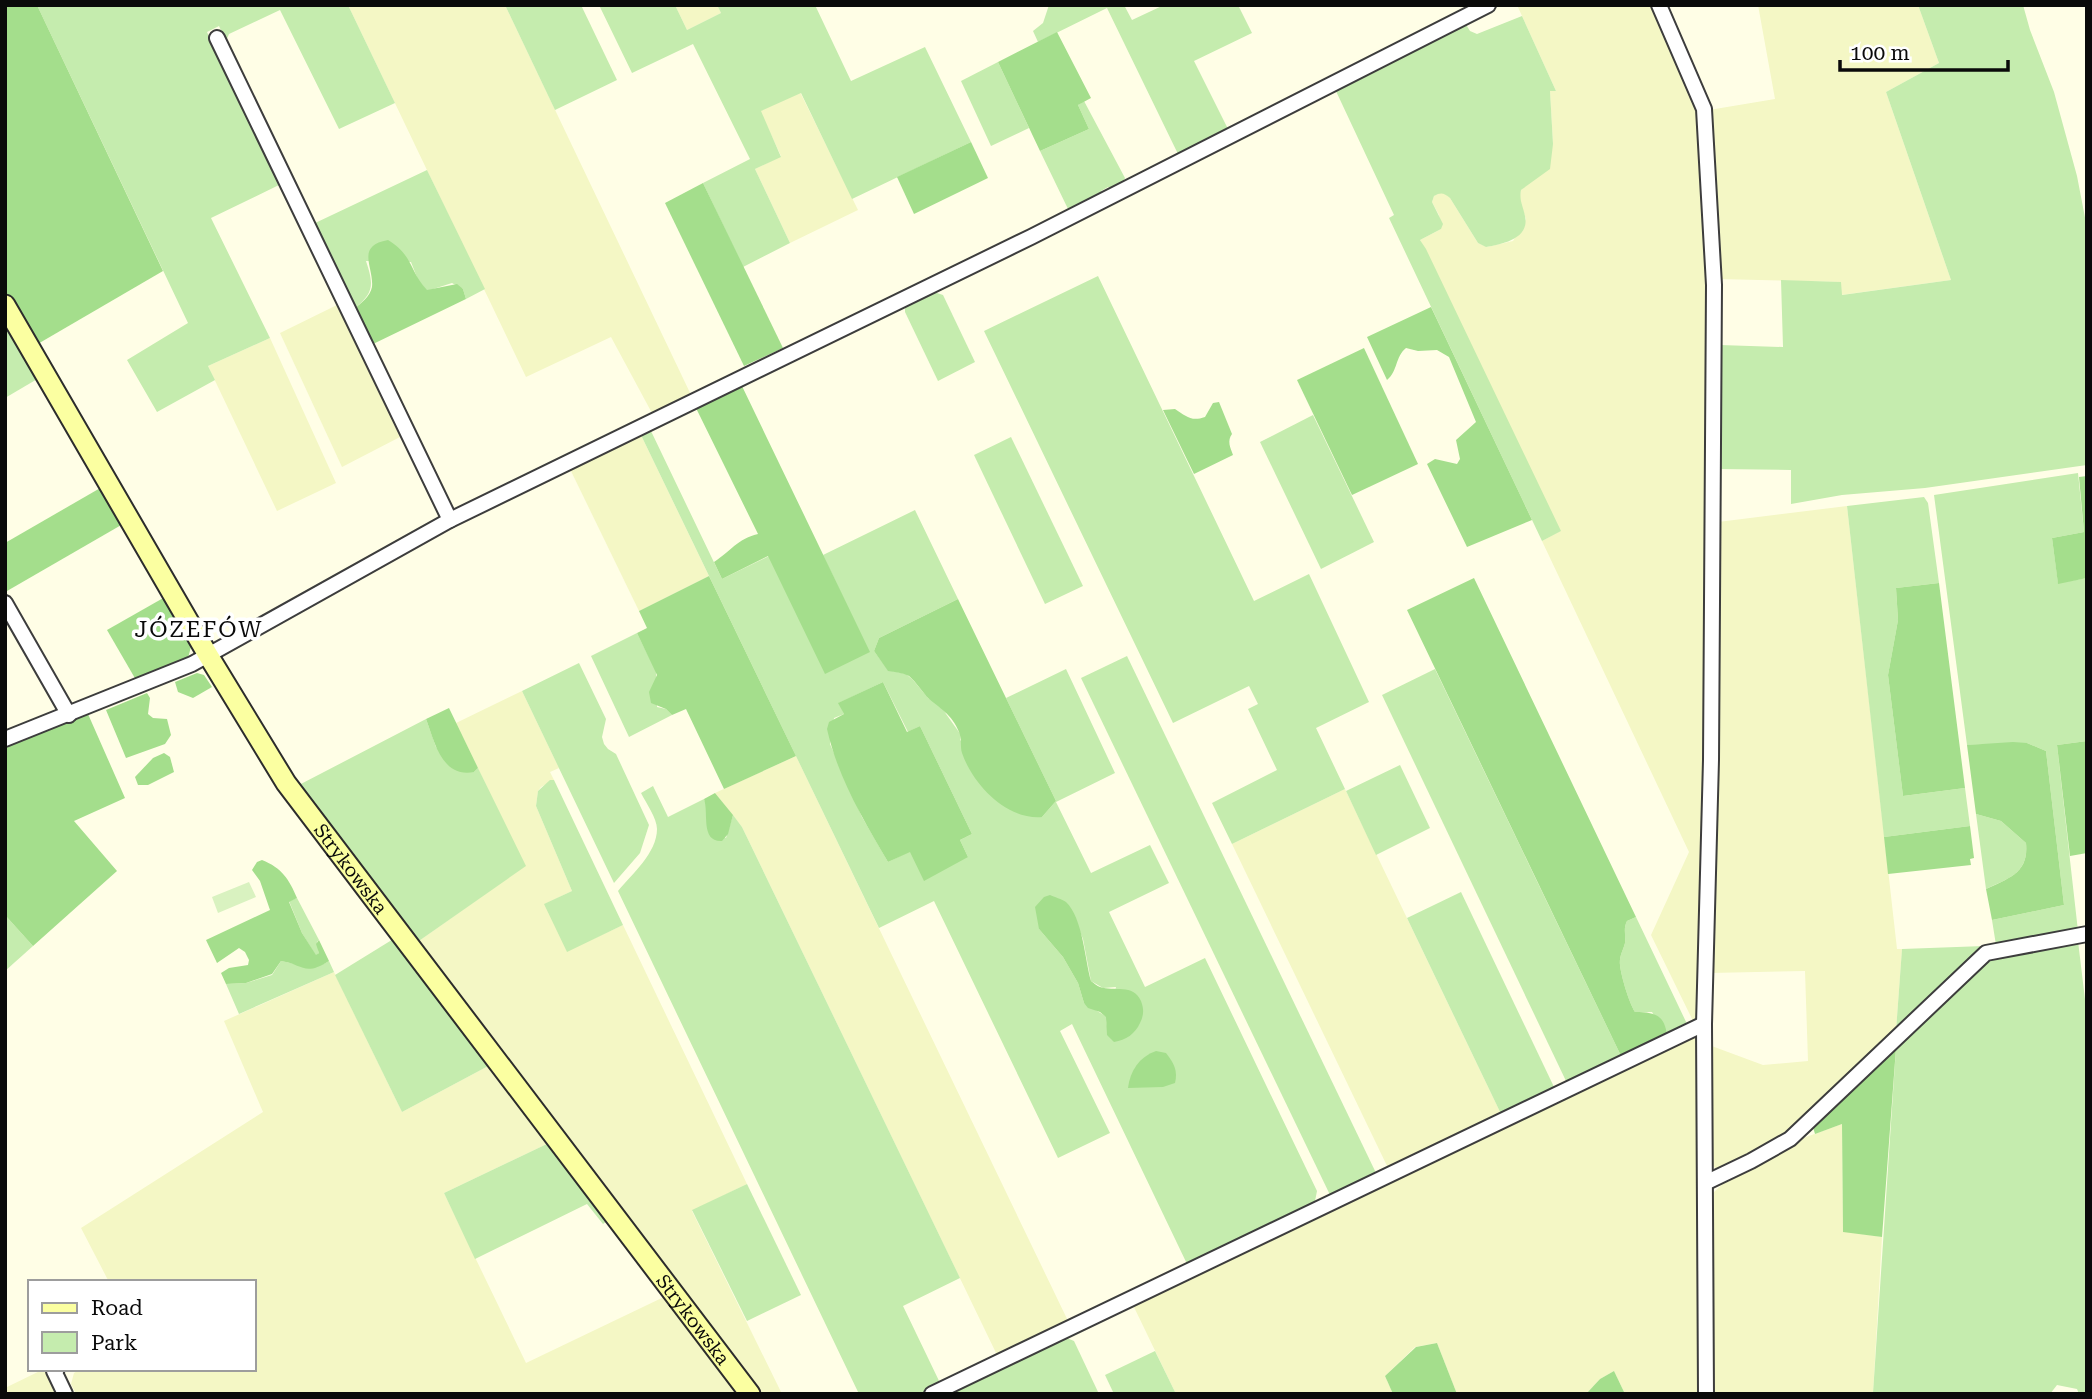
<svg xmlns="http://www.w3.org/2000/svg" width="2092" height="1399" font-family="'Roboto Serif',serif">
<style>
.farmland{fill:#f4f7c5}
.green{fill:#c5ecae;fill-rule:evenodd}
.forest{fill:#a4de8c}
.pitch{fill:#d9f2c0}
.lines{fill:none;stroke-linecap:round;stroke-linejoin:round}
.street-casing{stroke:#3d3d3d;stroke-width:18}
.secondary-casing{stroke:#2c2c2c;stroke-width:23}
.street{stroke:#fff;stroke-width:14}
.secondary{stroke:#fbffa1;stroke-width:19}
.labels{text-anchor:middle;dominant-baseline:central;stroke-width:7;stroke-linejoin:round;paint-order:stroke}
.street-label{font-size:19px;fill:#0a0a0a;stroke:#fff}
.quarter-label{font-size:23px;letter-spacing:2px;fill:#0a0a0a;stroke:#fff}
</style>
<rect width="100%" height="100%" fill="#fffee6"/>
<!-- farmland -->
<g class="farmland">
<path d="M348,5h157l187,392 -39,18 -42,-78 -85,40z"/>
<path d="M675,5h42l4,8 -34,17z"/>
<path d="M1517,5h136l46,107 9,178 -2,385 -7,346 -5,2 -43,-88 38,-83 -147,-311 18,-10 -140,-291 21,-11 -2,-14 -7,-13 2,-6 5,-3h6l5,5 28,45 9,4 26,-6 13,-22 -7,-19 2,-10 8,-7 24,-39 -3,-53h6z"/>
<path d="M1758,5h160l21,58 -53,29 65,188 -110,15 -1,-13 -122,-3 -9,-169 66,-11z"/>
<path d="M800,92l58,118 -68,33 -35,-74 26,-13 -21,-45z"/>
<path d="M337,305l63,132 -58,30 -62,-134z"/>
<path d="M270,338l66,145 -59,28 -69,-145z"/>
<path d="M640,433l69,143 -70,35 -69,-142z"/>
<path d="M1847,506l50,443h5l-6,82 -51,46 -49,51 -30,22 -49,20 -7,-8 -1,-117 54,20 45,-4 -3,-90 -95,2 8,-451z"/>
<path d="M522,691l37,77 -9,4 4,8 -13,7 -3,4 -2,15 36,85 -27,13 22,47 56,-26 124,259 -55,27 90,183h-22l-344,-451 109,-77 -69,-143z"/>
<path d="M796,756l273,567 -71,34 -256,-530 -27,-34z"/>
<path d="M1345,789l157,327 -113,54 -157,-326z"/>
<path d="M334,972l68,140 90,-48 59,78 -107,51 82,170 142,-68 75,99h-667l-5,-10 3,-11 7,-4h173v-87h-145l-28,-54 182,-116 -39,-91z"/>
<path d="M1695,1035l4,5 1,354h-75l-11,-23 -14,8 -14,15h-129l-20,-51 -22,4 -30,29 8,18h-217l-44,-91z"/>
<path d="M1842,1124l1,107 39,6 -9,157h-162l-1,-190 3,-11 13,-12 45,-24 24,-16z"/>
<path d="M44,1369l12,25h-51v-6z"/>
</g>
<!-- green -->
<g class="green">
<path d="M37,5h311l47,98 -56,26 -59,-119 -51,24 -3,7 -7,-15 -12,6 72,153 -68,33 59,120 -62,28 7,14 -58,32 -30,-52 61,-37z"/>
<path d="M505,5h76l36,75 -62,30z"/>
<path d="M599,5h76l12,25 34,-17 -4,-8h98l36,76 74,-34 46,95 -119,57 -51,-106 -40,18 20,46 -26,12 35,74 -47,24 -40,-84 47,-24 -57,-115 -61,29z"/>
<path d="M1049,5h75l8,15 32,-15h74l14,28 -58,28 34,68 -50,25 -71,-146 -69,34 -5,-11 10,-8z"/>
<path d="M1918,5h105l7,25 24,62 23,84 10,52v237l-162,23 -83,7 -51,9v-34l-72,-1 1,-124 63,2 -2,-67 60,2 1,13 109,-15 -65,-188 53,-29z"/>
<path d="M1522,16l34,75h-6l3,53 -3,25 -29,21c-2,11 2,15 4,26 5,23 -23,28 -39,31l-8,-4 -28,-45c-6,-5 -9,-6 -16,-2l-2,6 11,22 -2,5 -21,11 6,9 135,282 -19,10 -153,-323 5,-3 -59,-126 130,-66 5,8 7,3z"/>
<path d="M998,62l31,66 -38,18 -30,-65z"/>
<path d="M1084,101l41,77 -3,6 -9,5 -5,-2 -7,4v4l-32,16 -29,-60 49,-22 -11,-24z"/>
<path d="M427,170l58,119 -19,10 -3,-10 -11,-6 -25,8 -9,-11 -7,-18 -45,-1c8,24 8,32 -12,48l-41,-85z"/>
<path d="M1098,276l156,325 55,-27 60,128 -53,26 29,61 -113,55 -20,-41 65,-33 -29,-61 10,-5 -9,-18 -76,37 -189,-392z"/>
<path d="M931,291l12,4 32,67 -37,19 -33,-69v-9z"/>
<path d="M5,319l34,59 -34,20z"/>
<path d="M1313,415l61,127 -53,27 -61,-127z"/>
<path d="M650,429l72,150 47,-23 100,96 -46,-97 92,-45 43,89 -79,39 -5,13 14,19 18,4 7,6 15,18 11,6 22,31 -1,5 82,77 14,-16 -50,-103 60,-29 49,104 -59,29 35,71 59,-28 19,38 -60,29 36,75 60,-29 112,233 -3,15 -126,60 -116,-242 -12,7 50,102 -52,25 -124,-257 -55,27 -239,-495zM883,682l25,50 12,-6 52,108 -12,6 8,17 -58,-6 -22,11 -26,-45 -32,-73 4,-26 10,-4 -5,-11zM1074,917l9,22 8,42 12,7 13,-1 -10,39 1,-9 -23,-14 -6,-20 -15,-26 -24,-28z"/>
<path d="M1011,437l72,149 -38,18 -71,-149z"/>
<path d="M2078,473l6,59 -32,6 6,45 29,-5v163l-30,4 21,186 -82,14 -4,-25 72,-15 -18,-154 -19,-8 -60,2 -33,-250z"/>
<path d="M1924,497l4,6 11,80 -43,5 2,32 -10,55 15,121 62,-8 5,38 -86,11 -37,-331z"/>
<path d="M637,633l19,38 1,36 9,2 6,6 -43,22 -38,-81z"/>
<path d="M1127,656l250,519 -46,22 -250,-519z"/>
<path d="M579,663l27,56 -4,18 2,7 4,5 8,5 33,71 -9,28 -26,30 -92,-192z"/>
<path d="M1435,669l187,389 -51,24 -5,-1 -184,-386z"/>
<path d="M426,719l10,28 38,25 4,-4 48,98 -110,77 -119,-157z"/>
<path d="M1400,765l30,63 -54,27 -30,-64z"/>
<path d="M550,780h4l69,145 -56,27 -23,-48 28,-13 -36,-85 2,-15z"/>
<path d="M653,786l15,31 36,-18 4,9 -1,20 19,10 7,-23 9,12 218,451 -57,28 38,79 -18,9h-64l-241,-503c14,-17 39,-38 39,-62 0,-11 -11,-26 -16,-36z"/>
<path d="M1976,814l25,7 25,22c3,30 -17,35 -40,46z"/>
<path d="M1461,892l93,195 -1,4 -51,25 -95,-198z"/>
<path d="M297,898l22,42 -2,2 2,11 -3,3 -14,-23 -13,-32z"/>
<path d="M5,915l28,31 -28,25z"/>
<path d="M1636,917l52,109 -21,10 -15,-24h-17c-6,-10 -14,-36 -15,-47 -1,-9 3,-14 5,-22 1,-8 -2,-14 2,-22z"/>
<path d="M395,938l97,126 -90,48 -67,-137z"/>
<path d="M2078,941l9,75v378h-8l-2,-5 -20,-4 -7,9 -177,-1 23,-345 97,-92z"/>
<path d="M1984,946c-29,28 -57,57 -88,85l6,-82z"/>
<path d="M281,961c18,3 30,11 48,0l5,11 -95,42 -13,-30 20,-1 26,-8z"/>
<path d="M551,1142l60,76 -8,6 -16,-20 -112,55 -31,-66z"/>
<path d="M747,1184l54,111 -54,26 -55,-111z"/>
<path d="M1062,1336l12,5 25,53h-155z"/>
<path d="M1155,1351l21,43h-62l-9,-19z"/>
</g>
<!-- forest -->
<g class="forest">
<path d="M5,5h32l126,266 -127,74 -31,-53z"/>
<path d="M1057,32l34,66 -13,7 11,24 -49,22 -42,-89z"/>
<path d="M971,142l17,36 -74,36 -17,-37z"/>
<path d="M703,183l80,165 -39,18 -79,-163z"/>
<path d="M388,240c26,16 21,31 39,50l30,-6 6,5 3,10 -95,46 -17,-36c7,-6 16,-12 18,-22 2,-20 -17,-41 16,-47z"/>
<path d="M1431,307l101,213 -65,27 -40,-83 8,-5 22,5 3,-5 -4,-19 20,-18 -27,-65 -12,-7 -19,1 -12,-3c-11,9 -8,23 -19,32l-20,-43z"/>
<path d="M1364,348l54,116 -66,31 -55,-115z"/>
<path d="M741,384l129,268 -45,22 -57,-118 -46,23 -8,-17c17,-11 23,-23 44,-28l-63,-128z"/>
<path d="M1219,402l13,32c-5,7 -2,13 1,21l-39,19 -31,-64 12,-1c11,7 16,13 30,8l8,-14z"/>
<path d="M2087,476v102l-29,6 -6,-46 32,-6 -5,-55z"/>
<path d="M102,487l21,37 -116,67 -2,-48z"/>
<path d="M709,576l87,180 -72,33 -38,-80 -14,6 -6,-6 -15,-6 -2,-11 8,-17 -20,-42 10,-5 -8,-17z"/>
<path d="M1474,578l162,339 -9,4c-4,8 -1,14 -2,22 -2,8 -6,13 -5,22 1,11 9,37 15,47 20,0 30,3 32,24l-45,22 -215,-448z"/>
<path d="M1939,583l26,205 -62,8 -15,-121 10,-55 -2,-32z"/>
<path d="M165,597l27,46 -4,15 -52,22 -29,-50z"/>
<path d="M958,599l98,202 -14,16c-35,3 -69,-32 -80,-64 -2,-6 0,-15 -3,-21 -7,-18 -20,-24 -32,-35 -6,-7 -11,-15 -18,-21 -6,-3 -14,-4 -21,-5l-14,-20 5,-13z"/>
<path d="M197,673l7,2 8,12 -19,11 -15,-6 -3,-10z"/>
<path d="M883,682l24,50 13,-6 52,108 -12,6 8,17 -44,24 -14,-29 -22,10c-25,-43 -50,-84 -61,-133l2,-7 15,-8 -6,-11z"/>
<path d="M147,693l3,5 -2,16 5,4 14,1 4,16 -6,9 -39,14 -20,-48z"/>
<path d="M449,708l29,60 -4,4c-32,6 -39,-29 -48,-53z"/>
<path d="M88,714l37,84 -51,23 43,50 -84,75 -28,-31v-167z"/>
<path d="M2087,741v112l-17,3 -13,-111z"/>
<path d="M2013,742l14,1 19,8 18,154 -72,15 -6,-31c23,-11 43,-16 40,-46l-25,-22 -25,-7 -9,-69z"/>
<path d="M164,753l6,4 4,15 -26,13h-10l-3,-8 18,-19z"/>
<path d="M715,793l18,22 -5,19 -6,7c-22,1 -13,-28 -18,-42z"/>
<path d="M1970,826l4,32 -4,1 1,6 -83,9 -4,-37z"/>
<path d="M262,860c20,8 27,19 35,38l-8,4 13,31 14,22 3,-2 -3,-9 3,-4 10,21c-25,16 -26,3 -48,0l-9,13 -26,9 -20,1 -5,-11 8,-5 19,-3 1,-5 -4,-8 -6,-4 -22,15 -11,-23 64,-30 -10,-29 -8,-11 5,-8z"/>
<path d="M1050,895c4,2 12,4 16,7 17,16 19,59 25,79 3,2 6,5 9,6 14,5 33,-4 41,14 3,8 3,14 -1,22 -5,11 -14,17 -26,19l-7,-7 -1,-18 -6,-5 -12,-4 -4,-5 -6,-20 -15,-26 -24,-28 -4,-22 9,-10z"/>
<path d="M1896,1048l-14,189 -39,-5 -1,-108 -27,10 -2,-7z"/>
<path d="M1156,1051l10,2c8,10 12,18 9,30l-12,4 -35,1c2,-17 11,-31 28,-37z"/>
<path d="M1437,1343l20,51h-64l-8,-18 31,-29z"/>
<path d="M1614,1371l11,23h-39l14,-15z"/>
</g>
<!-- pitch -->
<path class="pitch" d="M249,882l7,15 -38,16 -6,-16z"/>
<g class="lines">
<defs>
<g id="street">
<path d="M1659,5l45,104 10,176 -3,475 -7,264 2,370"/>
<path d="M217,38l233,482"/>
<path d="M5,603l64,112"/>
<path d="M5,739l187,-75 258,-144 581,-283 457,-232"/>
<path d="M1705,1183l46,-22 39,-22 196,-186 101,-19"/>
<path d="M57,1369l-3,2 11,23"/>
<path d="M932,1394l772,-370"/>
</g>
<g id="secondary">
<path id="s1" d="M5,305l203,350 78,128 464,611"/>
</g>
</defs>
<!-- street casing -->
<use href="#street" class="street-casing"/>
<!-- secondary casing -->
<use href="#secondary" class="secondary-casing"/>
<!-- street -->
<use href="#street" class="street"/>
<!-- secondary -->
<use href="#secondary" class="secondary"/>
</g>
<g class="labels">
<!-- street labels -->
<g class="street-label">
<text stroke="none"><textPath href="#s1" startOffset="662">Strykowska</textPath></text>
<text stroke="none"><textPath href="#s1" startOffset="1228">Strykowska</textPath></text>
</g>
<!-- quarter labels -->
<g class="quarter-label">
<text x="199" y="629">JÓZEFÓW</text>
</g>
</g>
<!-- border -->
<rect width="2092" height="1399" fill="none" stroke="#0a0a0a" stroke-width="14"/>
<!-- legend -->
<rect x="28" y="1280" width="228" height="91" fill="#ffffff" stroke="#9d9d9d" stroke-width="2"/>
<rect x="42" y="1303" width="35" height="10" fill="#fbffa1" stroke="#9d9d9d" stroke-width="2"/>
<text x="91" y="1315" font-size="21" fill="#0a0a0a">Road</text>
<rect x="42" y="1332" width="35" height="21" fill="#c5ecae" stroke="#9d9d9d" stroke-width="2"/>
<text x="91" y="1350" font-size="21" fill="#0a0a0a">Park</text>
<!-- scale -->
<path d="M1840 60v10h168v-10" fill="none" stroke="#0a0a0a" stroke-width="3.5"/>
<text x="1850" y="60" font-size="21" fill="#0a0a0a" stroke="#ffffff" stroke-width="5" paint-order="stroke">100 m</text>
</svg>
